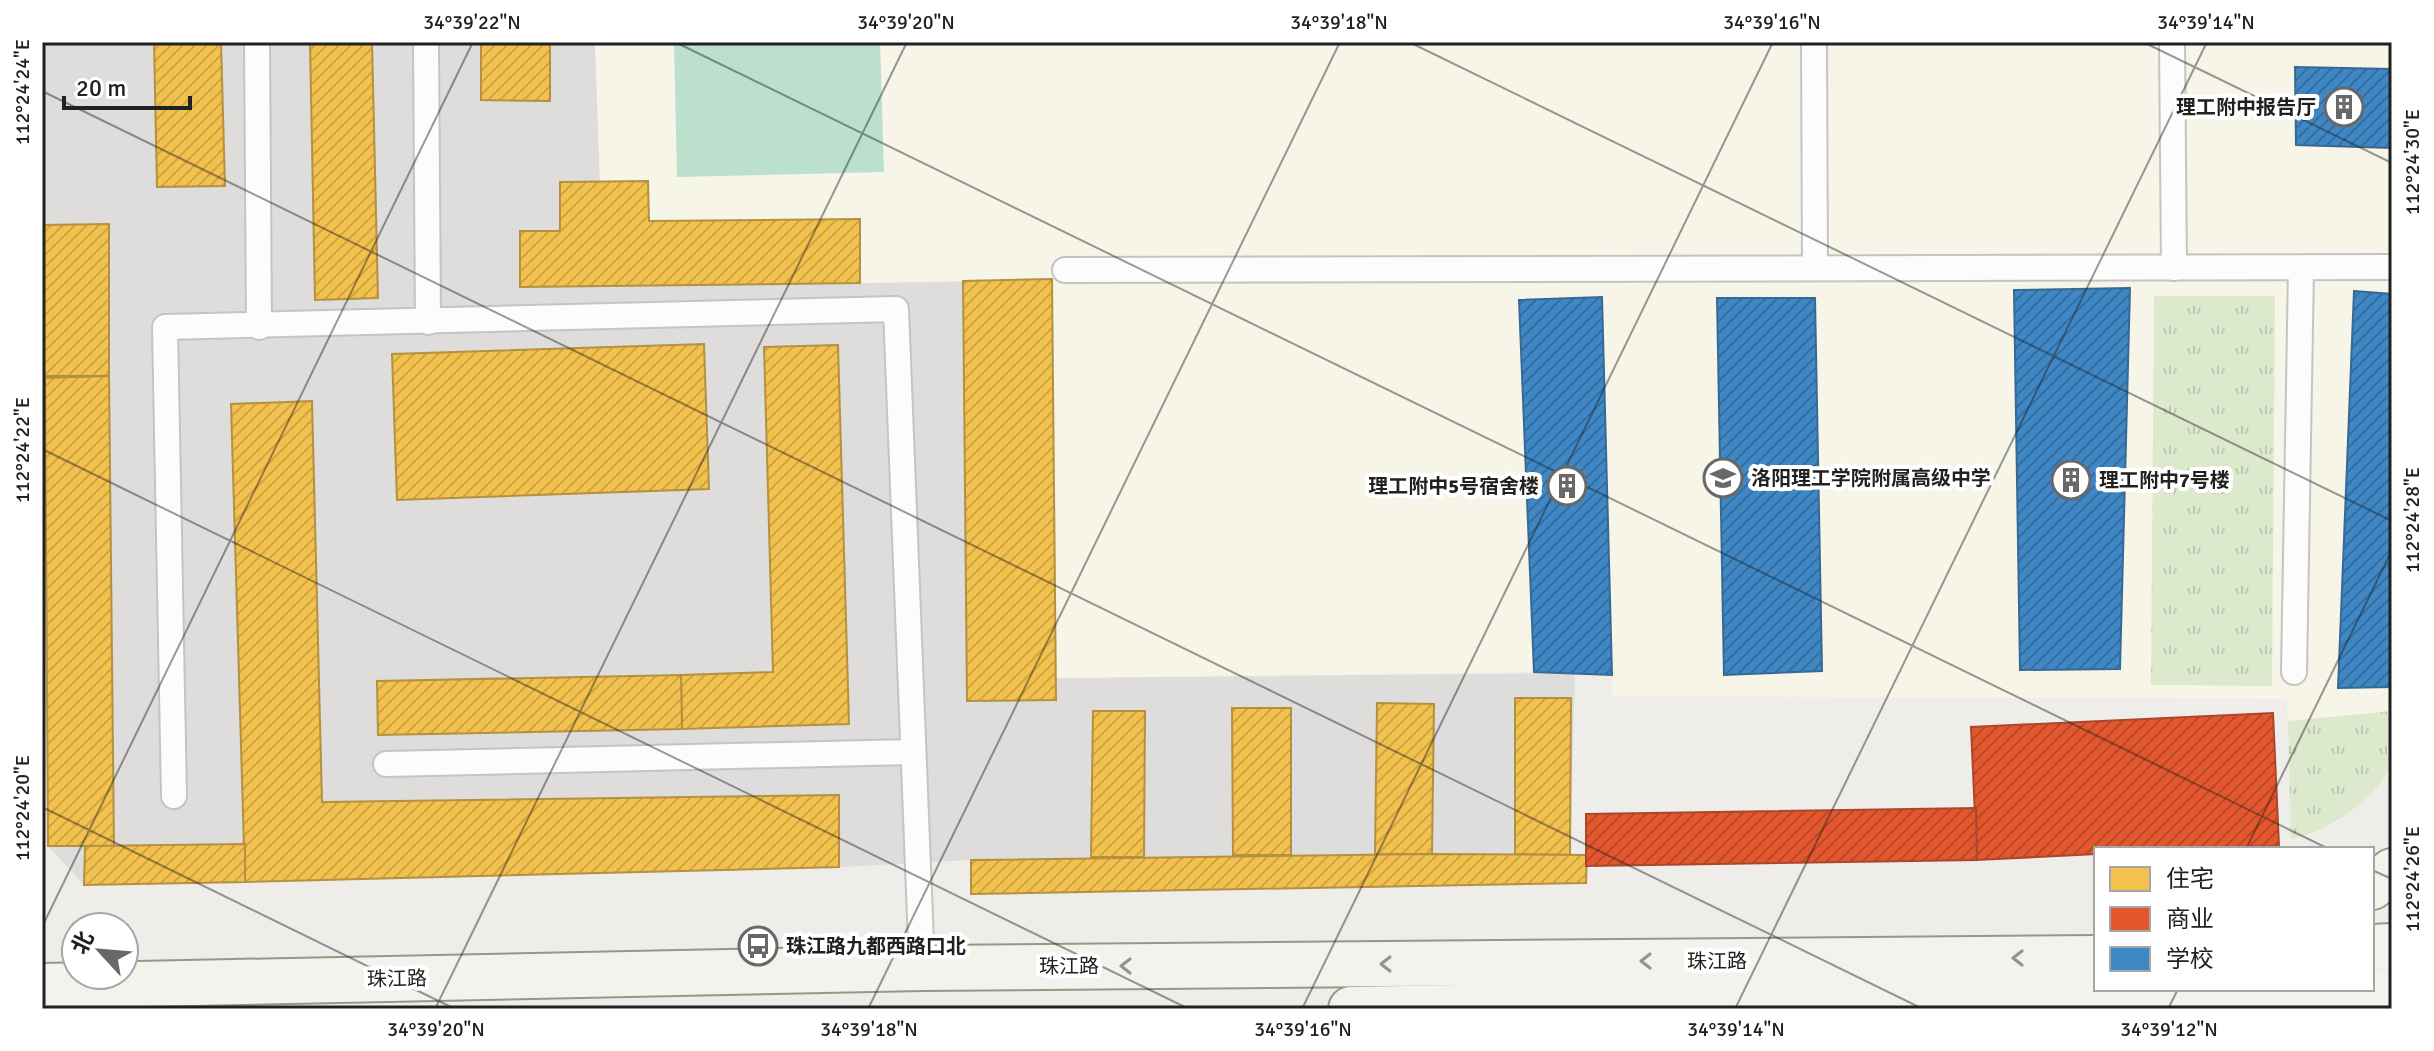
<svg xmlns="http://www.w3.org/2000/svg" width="2434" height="1051" font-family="Signika,'Noto Sans SC',sans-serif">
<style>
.residential{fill:#dedddb}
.education{fill:#f6f5e8}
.grass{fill:url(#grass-tufts)}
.pitch{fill:#bbe1ce}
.homes{fill:url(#homes-hatch);stroke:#b39140;stroke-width:2}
.shops{fill:url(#shops-hatch);stroke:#aa472a;stroke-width:2}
.schools{fill:url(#schools-hatch);stroke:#366994;stroke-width:2}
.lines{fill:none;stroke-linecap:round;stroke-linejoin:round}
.service-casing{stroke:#c5c4c2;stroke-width:28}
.secondary-casing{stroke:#979784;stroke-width:48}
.service{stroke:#fdfcfc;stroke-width:24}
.secondary{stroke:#f3f3ed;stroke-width:44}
.oneway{stroke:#949491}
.ticks{fill:none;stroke:#212121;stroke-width:2;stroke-opacity:0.45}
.labels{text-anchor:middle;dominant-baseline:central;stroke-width:8;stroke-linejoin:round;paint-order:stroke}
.poi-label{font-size:20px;font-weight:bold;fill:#212121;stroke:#fff;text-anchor:start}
.street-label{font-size:20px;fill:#212121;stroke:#fff}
.neatline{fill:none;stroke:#212121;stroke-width:3}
.ticks-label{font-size:20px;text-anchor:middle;fill:#212121}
</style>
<defs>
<pattern id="grass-tufts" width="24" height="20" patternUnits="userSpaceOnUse" patternTransform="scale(2)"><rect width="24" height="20" fill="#dde9cd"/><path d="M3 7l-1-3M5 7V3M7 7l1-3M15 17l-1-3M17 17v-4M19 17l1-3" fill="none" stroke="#bdc8b0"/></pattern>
<pattern id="homes-hatch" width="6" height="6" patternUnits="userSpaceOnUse" patternTransform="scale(2)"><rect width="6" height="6" fill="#f2c14e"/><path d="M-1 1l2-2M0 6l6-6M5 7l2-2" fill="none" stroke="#cfa644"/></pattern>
<pattern id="shops-hatch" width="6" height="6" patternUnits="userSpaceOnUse" patternTransform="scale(2)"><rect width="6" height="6" fill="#e4572e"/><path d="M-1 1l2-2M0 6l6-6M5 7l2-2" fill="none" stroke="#b84827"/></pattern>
<pattern id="schools-hatch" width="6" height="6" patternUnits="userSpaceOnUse" patternTransform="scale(2)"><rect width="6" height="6" fill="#3f88c5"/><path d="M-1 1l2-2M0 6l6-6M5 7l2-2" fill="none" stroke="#346fa0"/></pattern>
</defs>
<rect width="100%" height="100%" fill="#efedea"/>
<!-- residential -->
<path class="residential" d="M42,42h553l5,139h48l212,38 1,64 191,-4 4,399 519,-5 -5,182 -599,5 -132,7 -755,18 -36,-39z"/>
<!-- education -->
<path class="education" d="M595,42h1797v719l-28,40 -30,23 -26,12 -17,3 -4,-140 -674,-3 -2,-21 -77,-3 -478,6 -4,-398 -192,3v-63l-211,1 -1,-40h-48z"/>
<!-- grass -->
<g class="grass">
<path d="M2154,296h121l-3,390 -121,-1z"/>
<path d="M2392,711c0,14 4,36 0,50 -11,36 -66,73 -101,78l-3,-118z"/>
</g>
<!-- pitch -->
<path class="pitch" d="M674,42h206l4,130 -207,5z"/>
<!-- homes -->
<g class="homes">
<path d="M154,42h67l4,144 -68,1z"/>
<path d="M310,42h62l6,256 -63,2z"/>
<path d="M481,42h69v59l-69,-1z"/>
<path d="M648,181l1,40 211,-2v64l-340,4v-56h40v-49z"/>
<path d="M109,224v152h-67v-151z"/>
<path d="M1052,279l4,421 -89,1 -4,-420z"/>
<path d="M704,344l5,145 -312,11 -5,-146z"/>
<path d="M838,345l11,379 -167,5 -1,-54 92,-3 -9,-325z"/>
<path d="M109,376l5,470h-66l-3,-468z"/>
<path d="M312,401l10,401 517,-7v72l-594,15 -14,-478z"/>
<path d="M681,675l1,54 -304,6 -1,-54z"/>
<path d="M1515,698h56l-1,157 -55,-1z"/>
<path d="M1377,703l57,1 -2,150h-57z"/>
<path d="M1232,708h59v147h-58z"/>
<path d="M1093,711h52l-1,146h-53z"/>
<path d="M245,844v38l-161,3 1,-39z"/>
<path d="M1432,854l155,1 -1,28 -615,11v-34z"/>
</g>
<!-- shops -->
<g class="shops">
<path d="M2273,713l6,133 -183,3v5l-119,6 -6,-133z"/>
<path d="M1976,808l1,52 -391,6v-52z"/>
</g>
<!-- schools -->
<g class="schools">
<path d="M2295,67l97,2v79l-96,-3z"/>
<path d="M2130,288l-10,381 -100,1 -6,-380z"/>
<path d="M2354,291l38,3v393l-54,1z"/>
<path d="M1602,297l10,378 -78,-3 -15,-372z"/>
<path d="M1717,298h98l7,373 -98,4z"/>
</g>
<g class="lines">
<defs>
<g id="service">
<path d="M257,42l2,285"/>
<path d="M426,42l2,280"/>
<path d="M1814,42l1,226"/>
<path d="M2172,42l2,226"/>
<path d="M1065,270l1327,-3"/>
<path d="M2294,672l7,-404"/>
<path d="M386,764l525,-12"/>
<path d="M174,796l-9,-469 731,-18 26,659"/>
</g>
<g id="secondary">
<path d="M2372,887l20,-16"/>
<path d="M2372,947l20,-1"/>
<path d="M42,986l880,-18 1174,-10"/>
<path d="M1351,1009l1041,-19"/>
</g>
</defs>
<!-- service casing -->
<use href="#service" class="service-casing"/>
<!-- secondary casing -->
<use href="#secondary" class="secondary-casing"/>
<!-- service -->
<use href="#service" class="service"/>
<!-- secondary -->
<use href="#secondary" class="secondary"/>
</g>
<!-- one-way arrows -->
<defs><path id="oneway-chevron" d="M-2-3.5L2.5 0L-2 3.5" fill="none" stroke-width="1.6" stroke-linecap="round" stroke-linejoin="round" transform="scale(2)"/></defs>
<g class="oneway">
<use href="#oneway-chevron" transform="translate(2018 958) rotate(180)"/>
<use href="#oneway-chevron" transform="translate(1646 961) rotate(180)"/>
<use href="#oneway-chevron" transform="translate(1386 964) rotate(180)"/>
<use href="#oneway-chevron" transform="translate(1126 966) rotate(180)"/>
</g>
<!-- ticks -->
<path class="ticks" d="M675,42l1654,807M1409,42l983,479M2143,42l249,121M42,91l1881,918M42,449l1147,560M42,807l413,202M2246,849l146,-299M2372,870l20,9M42,927l431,-885M435,1009l472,-967M868,1009l472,-967M1302,1009l471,-967M1735,1009l472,-967M2168,1009l10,-20"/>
<!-- icons -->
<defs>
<symbol id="building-ring" viewBox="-11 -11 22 22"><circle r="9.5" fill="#fff" stroke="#696867" stroke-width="1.5"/><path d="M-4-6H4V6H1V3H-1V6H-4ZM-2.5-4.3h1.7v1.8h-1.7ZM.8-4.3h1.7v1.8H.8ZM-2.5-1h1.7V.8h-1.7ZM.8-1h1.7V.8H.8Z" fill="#696867"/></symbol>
<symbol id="school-ring" viewBox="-11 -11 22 22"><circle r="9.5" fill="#fff" stroke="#696867" stroke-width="1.5"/><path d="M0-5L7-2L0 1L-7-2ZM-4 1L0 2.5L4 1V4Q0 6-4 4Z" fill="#696867"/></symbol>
<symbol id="bus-ring" viewBox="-11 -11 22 22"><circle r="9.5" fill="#fff" stroke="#696867" stroke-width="1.5"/><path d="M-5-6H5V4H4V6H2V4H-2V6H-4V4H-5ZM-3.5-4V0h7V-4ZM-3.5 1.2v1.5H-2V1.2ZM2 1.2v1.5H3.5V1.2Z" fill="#696867"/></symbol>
</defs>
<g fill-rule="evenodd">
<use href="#building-ring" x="2322" y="85" width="44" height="44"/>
<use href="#school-ring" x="1701" y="456" width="44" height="44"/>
<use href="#building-ring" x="2049" y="458" width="44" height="44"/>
<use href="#building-ring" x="1545" y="464" width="44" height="44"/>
<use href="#bus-ring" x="736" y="924" width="44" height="44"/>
</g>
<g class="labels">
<!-- poi labels -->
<g class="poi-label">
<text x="2316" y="107" text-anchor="end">理工附中报告厅</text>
<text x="1751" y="478">洛阳理工学院附属高级中学</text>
<text x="2099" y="480">理工附中7号楼</text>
<text x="1539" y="486" text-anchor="end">理工附中5号宿舍楼</text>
<text x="786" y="946">珠江路九都西路口北</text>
</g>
<!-- street labels -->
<g class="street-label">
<text x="1717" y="961">珠江路</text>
<text x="1069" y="966">珠江路</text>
<text transform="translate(397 979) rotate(-1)">珠江路</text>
</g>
</g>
<!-- border -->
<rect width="2434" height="1051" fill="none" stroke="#ffffff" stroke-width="88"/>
<!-- legend -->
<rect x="2094" y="847" width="280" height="144" fill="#ffffff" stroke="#a6a6a6" stroke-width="2"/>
<rect x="2110" y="867" width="40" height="24" fill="#f2c14e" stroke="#a6a6a6" stroke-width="2"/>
<text x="2166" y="887" font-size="24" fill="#212121">住宅</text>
<rect x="2110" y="907" width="40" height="24" fill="#e4572e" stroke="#a6a6a6" stroke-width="2"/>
<text x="2166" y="927" font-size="24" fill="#212121">商业</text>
<rect x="2110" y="947" width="40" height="24" fill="#3f88c5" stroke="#a6a6a6" stroke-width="2"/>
<text x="2166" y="967" font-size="24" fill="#212121">学校</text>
<!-- north arrow -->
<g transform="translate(100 951) rotate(296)"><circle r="38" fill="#ffffff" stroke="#a6a6a6" stroke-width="2"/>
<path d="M0-6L14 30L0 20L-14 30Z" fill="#696867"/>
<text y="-12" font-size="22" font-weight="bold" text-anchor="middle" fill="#212121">北</text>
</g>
<!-- scale -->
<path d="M64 96v12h126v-12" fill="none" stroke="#212121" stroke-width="4"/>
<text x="76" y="96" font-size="24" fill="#212121" stroke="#ffffff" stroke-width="6" paint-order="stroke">20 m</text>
<rect x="44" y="44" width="2346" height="963" class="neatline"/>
<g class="ticks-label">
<text x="472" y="29">34°39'22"N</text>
<text x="906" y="29">34°39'20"N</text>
<text x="1339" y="29">34°39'18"N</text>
<text x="1772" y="29">34°39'16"N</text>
<text x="2206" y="29">34°39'14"N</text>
<text transform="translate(22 92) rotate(-90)" y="7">112°24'24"E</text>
<text transform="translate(2412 162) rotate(-90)" y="7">112°24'30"E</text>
<text transform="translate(22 450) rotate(-90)" y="7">112°24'22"E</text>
<text transform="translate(2412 520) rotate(-90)" y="7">112°24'28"E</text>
<text transform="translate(22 808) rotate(-90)" y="7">112°24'20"E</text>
<text transform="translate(2412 879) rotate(-90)" y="7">112°24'26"E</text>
<text x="436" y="1036">34°39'20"N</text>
<text x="869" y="1036">34°39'18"N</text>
<text x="1303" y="1036">34°39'16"N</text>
<text x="1736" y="1036">34°39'14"N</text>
<text x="2169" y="1036">34°39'12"N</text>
</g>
</svg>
